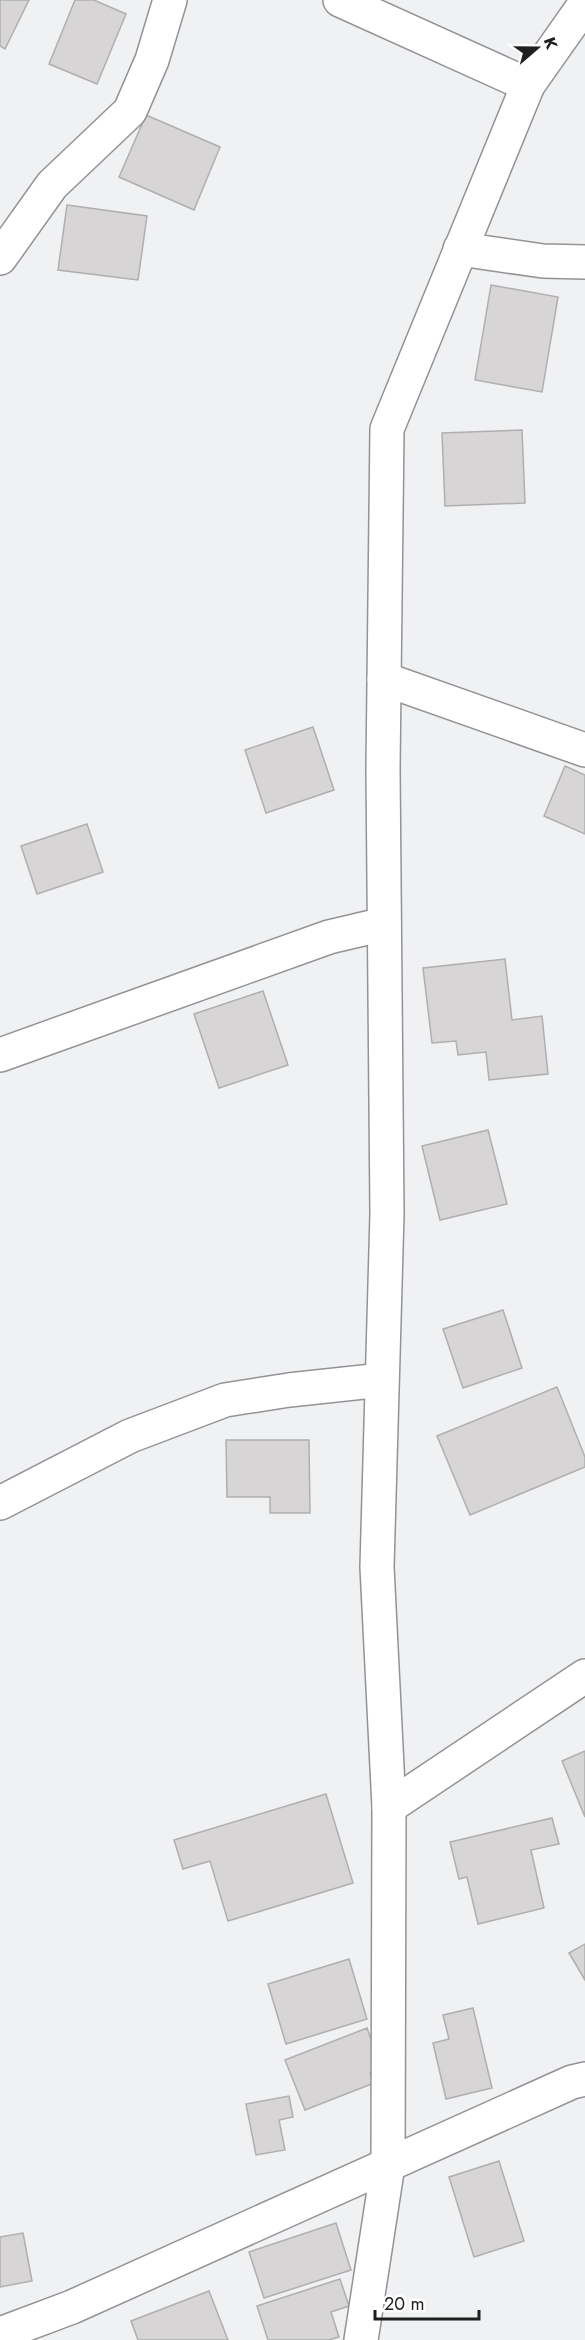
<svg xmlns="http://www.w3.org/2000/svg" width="585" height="2340" font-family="Jost,sans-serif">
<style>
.building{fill:#d7d5d6;stroke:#b0aeaf;stroke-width:1.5}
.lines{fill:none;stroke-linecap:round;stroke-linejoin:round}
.minor-casing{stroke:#939395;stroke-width:36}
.minor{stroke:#fff;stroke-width:33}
</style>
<rect width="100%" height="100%" fill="#f0f1f3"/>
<!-- building -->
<g class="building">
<path d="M0,0h29l-24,49 -5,-3z"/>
<path d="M75,0h19l32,14 -29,70 -48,-20z"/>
<path d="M146,115l74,32 -26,63 -75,-33z"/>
<path d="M67,205l80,11 -9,64 -80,-10z"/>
<path d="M491,285l67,12 -16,95 -67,-12z"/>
<path d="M522,430l3,73 -80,3 -3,-73z"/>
<path d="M313,727l21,63 -68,23 -21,-63z"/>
<path d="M565,766l20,9v59l-41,-18z"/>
<path d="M87,824l16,48 -66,22 -16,-48z"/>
<path d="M505,959l7,61 30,-4 6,58 -59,6 -3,-28 -28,3 -2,-14 -24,2 -9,-75z"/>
<path d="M263,991l25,74 -69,23 -25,-74z"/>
<path d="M488,1130l19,74 -67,16 -18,-74z"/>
<path d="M503,1310l19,58 -59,20 -20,-59z"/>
<path d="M557,1387l28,70v10l-115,48 -33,-79z"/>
<path d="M226,1440h83l1,73h-40v-16h-43z"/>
<path d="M585,1751v66l-23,-56z"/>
<path d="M326,1794l27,89 -125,38 -18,-60 -27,8 -9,-29z"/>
<path d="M552,1818l7,26 -28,6 13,58 -66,16 -11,-47 -8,2 -9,-37z"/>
<path d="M585,1944v36l-16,-27z"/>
<path d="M349,1959l18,60 -81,25 -18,-60z"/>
<path d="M473,2008l19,80 -46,11 -13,-56 16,-4 -6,-24z"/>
<path d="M367,2028l15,40 -12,5 4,10 -69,27 -20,-50z"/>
<path d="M289,2096l4,21 -14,3 6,30 -29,5 -10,-51z"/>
<path d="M499,2161l25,80 -50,16 -25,-80z"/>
<path d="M336,2223l15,47 -87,28 -15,-46z"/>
<path d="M23,2233l9,48 -32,6v-50z"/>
<path d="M340,2279l9,27 -18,6 8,25 -10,3h-61l-11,-34z"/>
<path d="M209,2291l19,49h-90l-7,-19z"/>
</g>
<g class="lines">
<defs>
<g id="minor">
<path d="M340,0l188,85"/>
<path d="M460,249l83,12 42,1"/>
<path d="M0,258l52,-73 78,-74 22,-51 18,-60"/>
<path d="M384,679l201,71"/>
<path d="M0,1055l329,-118 55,-13"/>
<path d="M0,1503l130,-67 95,-36 64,-10 93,-10"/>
<path d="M389,1807l196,-131"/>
<path d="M0,2334l72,-27 500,-225 13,-3"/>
<path d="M361,2340l27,-175 1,-358 -12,-240 10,-353 -4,-445 4,-340 141,-344 57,-81"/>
</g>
</defs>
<!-- minor casing -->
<use href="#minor" class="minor-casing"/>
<!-- minor -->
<use href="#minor" class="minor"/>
</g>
<!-- north arrow -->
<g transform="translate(537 48) rotate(70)" stroke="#fefeff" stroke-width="4.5" paint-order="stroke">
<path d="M0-4.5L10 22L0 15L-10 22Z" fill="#1e1f1f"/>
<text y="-9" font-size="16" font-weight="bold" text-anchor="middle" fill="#1e1f1f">K</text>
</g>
<!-- scale -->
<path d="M375 2310v9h104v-9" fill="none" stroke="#1e1f1f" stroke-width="3"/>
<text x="384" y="2310" font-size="18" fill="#1e1f1f" stroke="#fefeff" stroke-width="4.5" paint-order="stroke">20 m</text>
</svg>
